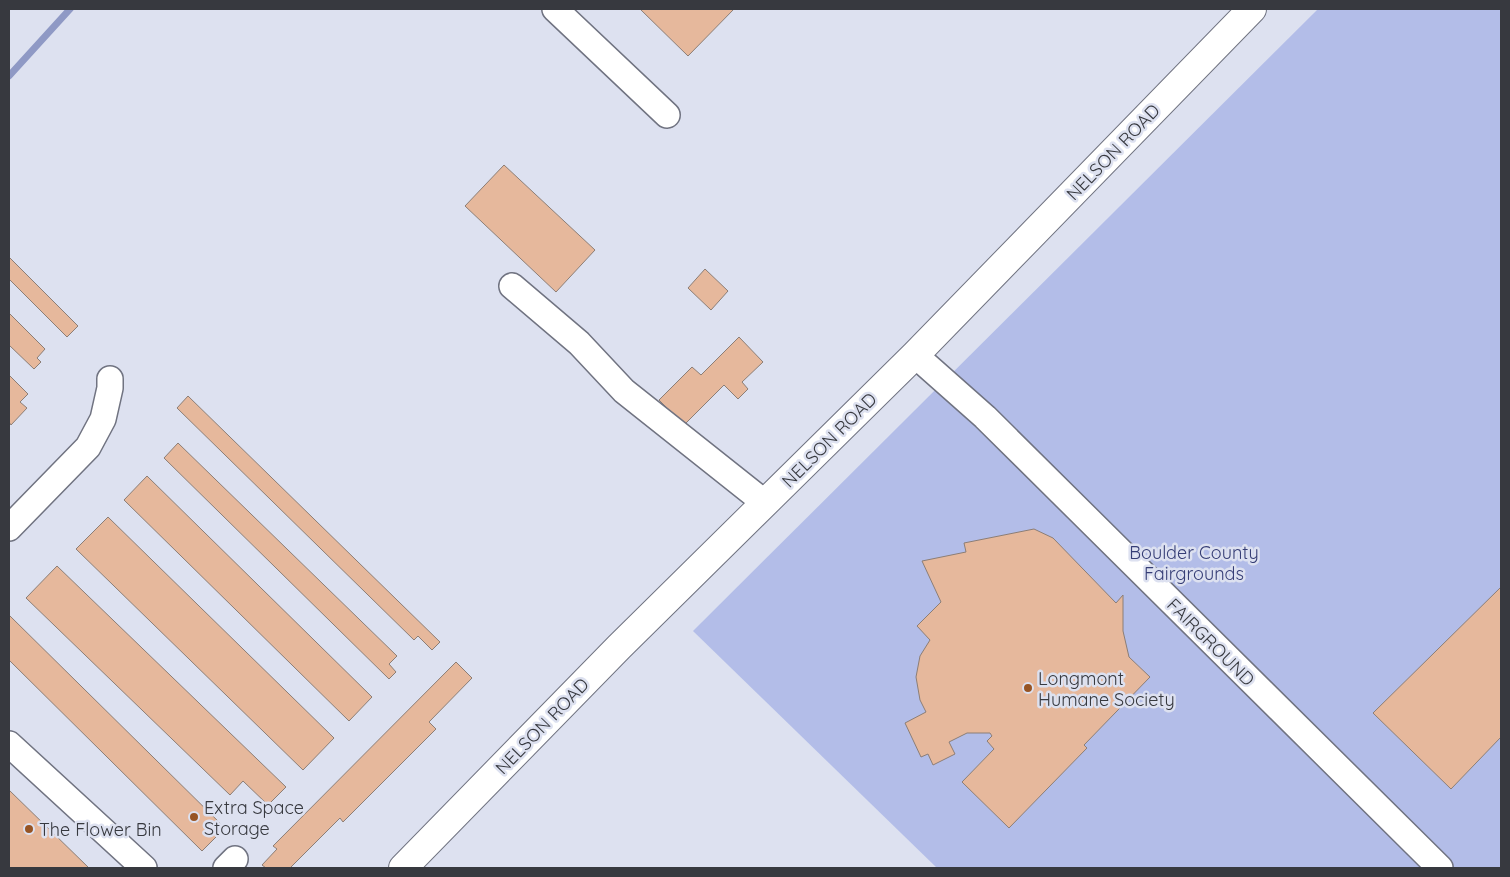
<svg xmlns="http://www.w3.org/2000/svg" width="1510" height="877" font-family="Quicksand,sans-serif">
<style>
.green{fill:#b3bde8}
.lines{fill:none;stroke-linecap:round;stroke-linejoin:round}
.stream{stroke:#8f99c5;stroke-width:7}
.building{fill:#e6b89c;stroke:#8c7e76}
.minor-casing{stroke:#707381;stroke-width:28}
.major-casing{stroke:#707381;stroke-width:30}
.minor{stroke:#fff;stroke-width:25}
.major{stroke:#fff;stroke-width:28}
.poi-dot{fill:#975424;stroke:#dde1f0;stroke-width:2}
.labels{text-anchor:middle;dominant-baseline:central;stroke-width:5;stroke-linejoin:round;paint-order:stroke}
.street-label{font-size:18px;fill:#37393f;stroke:#dde1f0}
.park-label{font-size:18px;fill:#363e76;stroke:#dde1f0}
.poi-label{font-size:18px;fill:#37393f;stroke:#dde1f0;text-anchor:start}
</style>
<rect width="100%" height="100%" fill="#dde1f0"/>
<!-- green -->
<path class="green" d="M1318,9h183v859h-564l-244,-237z"/>
<g class="lines">
<!-- stream -->
<path class="stream" d="M9,76l61,-67"/>
</g>
<!-- building -->
<g class="building">
<path d="M640,9h94l-46,47z"/>
<path d="M504,165l91,85 -39,42 -91,-86z"/>
<path d="M9,257l69,69 -11,11 -58,-58z"/>
<path d="M705,269l23,22 -17,19 -23,-22z"/>
<path d="M9,313l36,36 -8,9 4,4 -7,7 -25,-24z"/>
<path d="M739,337l24,25 -21,20 6,7 -10,10 -14,-14 -40,40 -25,-25 33,-33 9,8z"/>
<path d="M9,375l19,19 -8,8 7,6 -16,17 -2,-3z"/>
<path d="M188,396l252,246 -8,8 -14,-14 -4,4 -237,-232z"/>
<path d="M178,443l219,213 -8,8 7,8 -7,7 -225,-221z"/>
<path d="M147,476l225,221 -23,24 -225,-221z"/>
<path d="M108,517l226,221 -31,32 -227,-221z"/>
<path d="M1034,529l19,9 63,65 7,-8v36l6,26 21,20 -66,68 3,3 -78,80 -47,-46 32,-33 -7,-8 5,-5 -2,-3h-23l-18,9 6,12 -22,11 -5,-11 -7,3 -16,-34 21,-11 -6,-12 -4,-23 4,-21 10,-16 -13,-14 24,-24 -19,-41 44,-9 -2,-9z"/>
<path d="M57,566l229,221 -18,18 -25,-24 -13,14 -204,-197z"/>
<path d="M1501,587v150l-50,52 -78,-76z"/>
<path d="M9,615l216,213 -23,23 -193,-191z"/>
<path d="M456,662l16,16 -43,44 7,7 -93,93 -3,-4 -50,50h-24l-4,-3 15,-16 -4,-3z"/>
<path d="M9,790l80,78h-80z"/>
</g>
<g class="lines">
<defs>
<g id="minor">
<path d="M555,9l112,106"/>
<path d="M512,286l67,57 45,48 141,112"/>
<path d="M915,355l70,62 455,451"/>
<path d="M9,528l79,-81 15,-28 7,-31v-9"/>
<path d="M9,744l135,124"/>
<path d="M226,868l9,-9"/>
</g>
<path id="major" d="M403,868l216,-221 296,-292 337,-346"/>
</defs>
<!-- minor casing -->
<use href="#minor" class="minor-casing"/>
<!-- major casing -->
<use href="#major" class="major-casing"/>
<!-- minor -->
<use href="#minor" class="minor"/>
<!-- major -->
<use href="#major" class="major"/>
</g>
<!-- markers -->
<g class="poi-dot">
<circle cx="1028" cy="688" r="5"/>
<circle cx="194" cy="817" r="5"/>
<circle cx="29" cy="829" r="5"/>
</g>
<g class="labels">
<!-- street labels -->
<g class="street-label">
<text transform="translate(1113 152) rotate(-46)">NELSON ROAD</text>
<text transform="translate(829 440) rotate(-45)">NELSON ROAD</text>
<text transform="translate(1211 642) rotate(45)">FAIRGROUND</text>
<text transform="translate(542 726) rotate(-46)">NELSON ROAD</text>
</g>
<!-- park labels -->
<g class="park-label">
<text x="1194" y="552">Boulder County<tspan x="1194" dy="21">Fairgrounds</tspan></text>
</g>
<!-- poi labels -->
<g class="poi-label">
<text x="1038" y="678">Longmont<tspan x="1038" dy="21">Humane Society</tspan></text>
<text x="204" y="807">Extra Space<tspan x="204" dy="21">Storage</tspan></text>
<text x="39" y="829">The Flower Bin</text>
</g>
</g>
<!-- border -->
<rect width="1510" height="877" fill="none" stroke="#37393f" stroke-width="20"/>
</svg>
